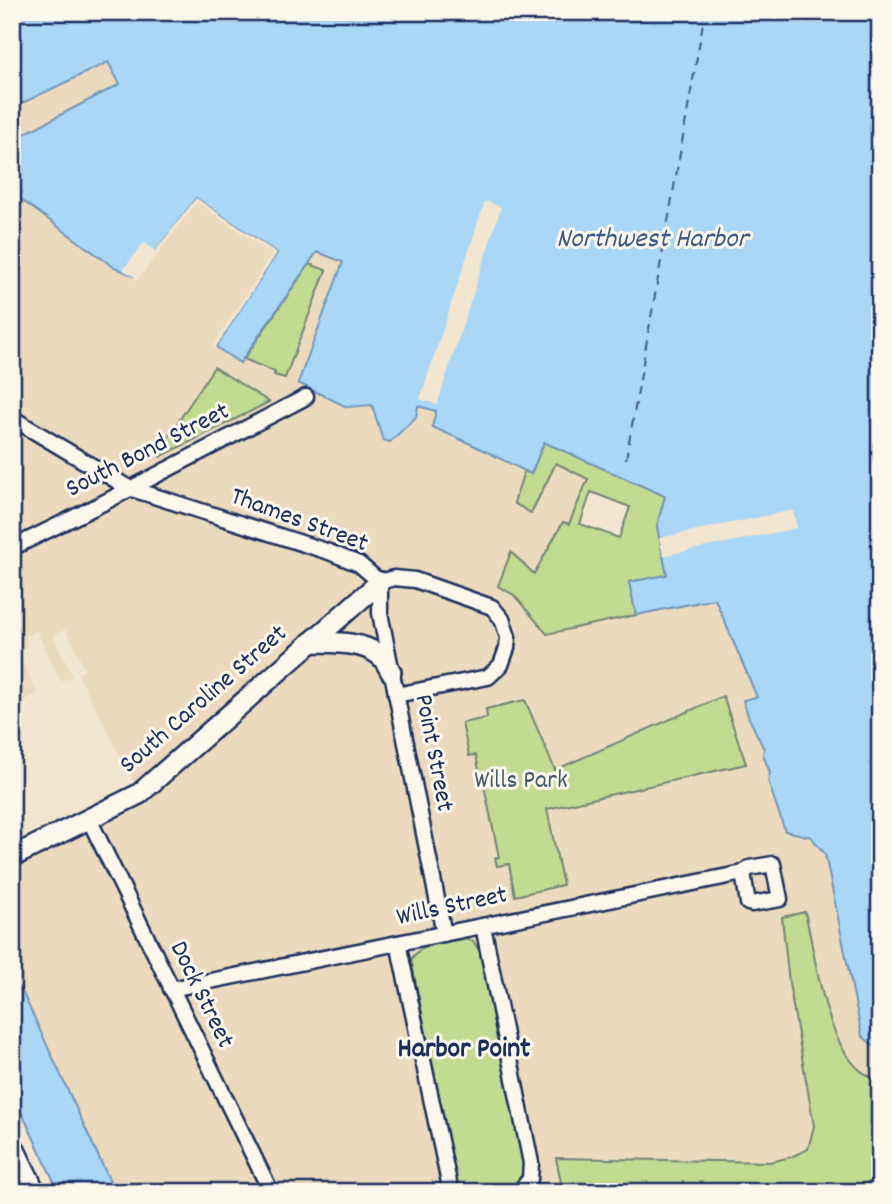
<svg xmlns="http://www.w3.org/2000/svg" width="892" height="1204" font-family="Dekko,sans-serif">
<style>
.built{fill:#ebdabd}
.green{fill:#c3da91;stroke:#6f8478;stroke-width:2;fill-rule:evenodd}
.water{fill:#aad7f6;stroke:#7194b9;stroke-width:2}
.pier{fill:#f2e6d0}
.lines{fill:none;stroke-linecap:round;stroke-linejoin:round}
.ferry{stroke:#3f5984;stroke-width:2;stroke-dasharray:9 7;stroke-linecap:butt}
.street-casing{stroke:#1b2f5e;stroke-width:19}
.secondary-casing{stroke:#1b2f5e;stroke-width:24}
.street{stroke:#fbf7ec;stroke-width:14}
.secondary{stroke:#fbf7ec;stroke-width:19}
.labels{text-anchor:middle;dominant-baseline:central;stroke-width:6;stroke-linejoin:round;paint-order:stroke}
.street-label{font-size:26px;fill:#1b2f5e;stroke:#fbf7ec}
.park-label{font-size:26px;fill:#455a6b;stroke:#fbf7ec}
.water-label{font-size:28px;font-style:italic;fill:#3f5984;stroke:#fbf7ec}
.neighbourhood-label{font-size:28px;font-weight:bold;fill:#1b2f5e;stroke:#fbf7ec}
</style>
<rect width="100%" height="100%" fill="#f2e6d0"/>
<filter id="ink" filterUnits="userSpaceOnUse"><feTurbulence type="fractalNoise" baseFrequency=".0143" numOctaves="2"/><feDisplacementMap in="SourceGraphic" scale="14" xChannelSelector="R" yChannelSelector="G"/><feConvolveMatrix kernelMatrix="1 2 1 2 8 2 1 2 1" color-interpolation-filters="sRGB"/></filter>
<g filter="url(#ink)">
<!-- built -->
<g class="built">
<path d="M109,62l11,23 -108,55v-32z"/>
<path d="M12,193l100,73 23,11 61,-79 81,55 -61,93 24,17 77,-111 27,10 -45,121 48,24 25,-2 11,35 6,2 27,-25 2,-12 19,6 -5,17 41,17 51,26 -10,32 42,-40 32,15 -19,47 -6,-2 -29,52 -13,-14 -23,24 16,10 33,39 168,-35 42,99 -9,18 16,33 -1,6 7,17 -2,9 23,50 20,6 14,17 37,182 18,15v141h-765l-103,-222v-112l128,-64 -62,-120 7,-4 -19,-41 -13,7 20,40 -12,6 -24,-51 -12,5 4,9 -12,6 20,43 -25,12z"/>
</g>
<!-- green -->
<g class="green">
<path d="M309,264l17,6 -41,108 -11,-3 1,-3 -31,-13z"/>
<path d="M214,367l55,35 -109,55 -2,-4z"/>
<path d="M544,442l121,54 -8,30 10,49 -38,7 7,33 -89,19 -33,-39 -16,-9 13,-34 23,22 29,-52 6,2 19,-45 -32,-16 -25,50 -17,-10 10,-32 7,3zM591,492l39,15 -11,31 -39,-14z"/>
<path d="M723,696l23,68 -199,45 16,76 -48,11 -6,-32 -12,2 -2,-8 4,-1 -17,-81h-2l-4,-21 -7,1 -7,-33 25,-5 -1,-9 39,-9 30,70z"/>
<path d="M805,912c11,45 19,129 56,159 6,4 13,8 19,12v109h-317l-7,-34 214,4 21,-5 17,-8 6,-23 -25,-143 -7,-66z"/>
<path d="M464,939l9,2 7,11 44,214v7l-6,10 -35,9h-18l-7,-6 -2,-7 -45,-219c9,-18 36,-18 53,-21z"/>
</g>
<!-- water -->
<g class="water">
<path d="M12,12h868v1039l-18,-15 -37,-182 -14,-17 -26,-6 -17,-50 2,-9 -7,-17 1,-6 -16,-33 -5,-16 14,-3 -42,-98 -79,16 -7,-33 38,-7 -10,-49 8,-30 -121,-54 -13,32 -58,-29 -41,-18 4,-16 -18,-5 -2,11 -26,25 -7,-2 -11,-35 -25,2 -49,-24 45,-121 -26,-10 -77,111 -24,-16 61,-94 -81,-55 -60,79 -24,-11 -100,-73v-53l108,-56 -12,-22 -96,46z"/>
<path d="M12,982l4,7 4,-2 95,205h-56l-47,-100z"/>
</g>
<!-- pier -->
<g class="pier">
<path d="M196,198l81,55 -63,97 -1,-5 59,-91 -75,-52 -59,78h-4l1,-3 -12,-7 21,-28 11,9z"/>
<path d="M485,201l16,6 -64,198 -17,-6z"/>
<path d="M793,510l4,18 -134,28 -4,-18z"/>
</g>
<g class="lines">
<!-- ferry -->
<path class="ferry" d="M626,459l79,-447"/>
<defs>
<g id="street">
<path d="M12,418l117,70 200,64 30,12 21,18"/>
<path d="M12,548l93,-46 201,-105"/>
<path d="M380,582v31l64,321"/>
<path d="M380,582l14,-4 21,2 77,27 10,12 6,18 -1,11 -6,17 -13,12 -92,18"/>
<path d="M89,819l182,373"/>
<path d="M483,926l48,237 -1,16 -11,13"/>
<path d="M398,943l53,249"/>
<path d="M171,989l572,-116 6,-5 24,-4 7,35 -28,5 -4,-1 -5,-30"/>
<path d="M12,1138l26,54"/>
<path d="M12,1187l19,-10"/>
</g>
<g id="secondary">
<path d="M311,642c22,1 49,-1 67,12 6,4 10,12 13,18"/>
<path d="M12,857l127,-63 241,-212"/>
</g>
</defs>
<!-- street casing -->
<use href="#street" class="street-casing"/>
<!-- secondary casing -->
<use href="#secondary" class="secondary-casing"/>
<!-- street -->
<use href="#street" class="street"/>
<!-- secondary -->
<use href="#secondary" class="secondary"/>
</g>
</g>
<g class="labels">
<!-- street labels -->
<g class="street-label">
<text transform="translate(148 451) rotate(-27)">South Bond Street</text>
<text transform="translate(299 521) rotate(20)">Thames Street</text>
<text transform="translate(204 700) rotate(-41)">South Caroline Street</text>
<text transform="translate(433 753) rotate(79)">Point Street</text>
<text transform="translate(452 907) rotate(-12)">Wills Street</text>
<text transform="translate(201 995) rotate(64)">Dock Street</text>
</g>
<!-- park labels -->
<g class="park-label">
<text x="521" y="781">Wills Park</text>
</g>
<!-- water labels -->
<g class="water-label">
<text x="652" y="241">Northwest Harbor</text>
</g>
<!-- neighbourhood labels -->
<g class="neighbourhood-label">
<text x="464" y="1051">Harbor Point</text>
</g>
</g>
<!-- margin -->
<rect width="892" height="1204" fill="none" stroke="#fbf7ec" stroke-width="42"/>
<rect x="21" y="21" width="850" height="1162" fill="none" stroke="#1b2f5e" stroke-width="2.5" filter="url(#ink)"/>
</svg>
